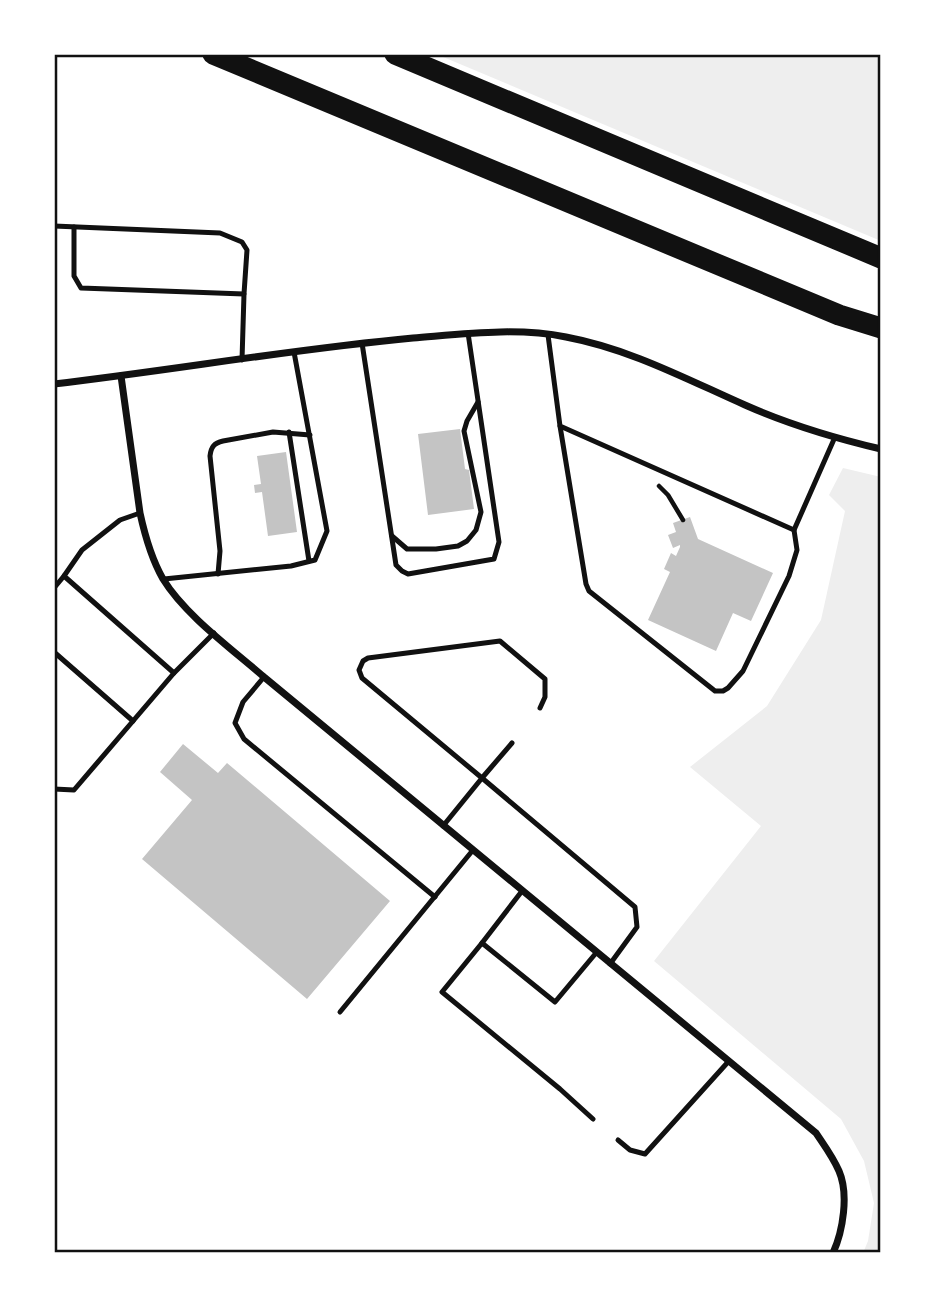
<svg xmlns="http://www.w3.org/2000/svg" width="935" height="1307" font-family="Montserrat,sans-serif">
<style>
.green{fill:#eee}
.building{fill:#c4c4c4}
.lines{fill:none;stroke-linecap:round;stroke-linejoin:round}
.path{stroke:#111;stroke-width:4.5}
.service{stroke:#111;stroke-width:5}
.minor{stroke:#111;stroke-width:7}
.motorway{stroke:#111;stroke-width:21}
.neatline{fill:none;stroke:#111;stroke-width:2.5}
</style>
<rect width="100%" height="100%" fill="#fff"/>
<!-- green -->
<g class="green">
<path d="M436,54h445v187z"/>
<path d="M843,468l38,9v776h-18l5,-12 6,-38 -10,-42 -23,-42 -187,-158 107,-135 -71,-59 77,-61 54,-86 24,-109 -16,-16z"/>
</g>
<!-- building -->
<g class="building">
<path d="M460,429l5,40 4,1 5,39 -46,6 -10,-81z"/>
<path d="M286,452l11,80 -29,4 -6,-44 -7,1 -1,-8 7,-1 -4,-28z"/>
<path d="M690,517l8,22 75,34 -22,48 -18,-8 -17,38 -68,-31 22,-48 -6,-3 7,-16 5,3 4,-9v-2l-7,3 -5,-13 8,-3 -3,-9z"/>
<path d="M183,744l35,29 9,-10 163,138 -83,98 -165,-140 50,-59 -32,-28z"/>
</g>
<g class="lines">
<!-- path -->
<path class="path" d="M659,486l9,9 15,25"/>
<!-- service -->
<g class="service">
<path d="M54,226l166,7 22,9 5,8 -3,44 -2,66"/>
<path d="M74,227v49l7,12 163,6"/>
<path d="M548,335l12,91 234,104 41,-93"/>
<path d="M362,343l34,222 6,6 6,3 86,-15 5,-17 -31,-209"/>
<path d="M560,426l26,158 3,7 126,100h8l5,-3 15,-17 46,-95 8,-26 -3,-20"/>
<path d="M289,432l20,129"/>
<path d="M140,513l-20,7 -38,30 -18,26 110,97 40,-40"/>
<path d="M392,536l15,13h29l22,-3 9,-5 9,-11 5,-18 -17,-81 3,-10 11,-19"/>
<path d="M218,574l2,-23 -10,-95c1,-9 4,-13 13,-15l50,-9 37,3"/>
<path d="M164,579l127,-13 24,-6 12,-29 -33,-179"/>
<path d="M54,588l10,-12"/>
<path d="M54,652l79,69 41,-48"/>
<path d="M264,677l-21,25 -8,21 9,16 191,158"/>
<path d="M512,743l-30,35 153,129 2,20 -27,37"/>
<path d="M54,789l20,1 59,-69"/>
<path d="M443,826l39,-48 -120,-100 -3,-8 4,-9 5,-3 132,-17 45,38v18l-5,11"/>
<path d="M482,943l40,-52"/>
<path d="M340,1012l133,-162"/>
<path d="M593,1119l-33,-30 -118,-97 40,-49 73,59 41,-49"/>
<path d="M618,1140l12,10 15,4 83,-92"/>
</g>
<!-- minor -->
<g class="minor">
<path d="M121,376l19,137c5,23 11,45 23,66 22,36 69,70 101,98l552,456c8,12 17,24 23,38 10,23 4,60 -6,82"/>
<path d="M54,384c120,-14 239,-35 359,-46 50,-4 103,-11 153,-1 64,12 120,42 179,68 43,19 89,33 136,44"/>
</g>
<!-- motorway -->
<g class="motorway">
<path d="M213,54l626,261 42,13"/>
<path d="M395,54l486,204"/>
</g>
</g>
<!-- border -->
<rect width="935" height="1307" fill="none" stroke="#ffffff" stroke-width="112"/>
<rect x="56" y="56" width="823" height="1195" class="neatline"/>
</svg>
